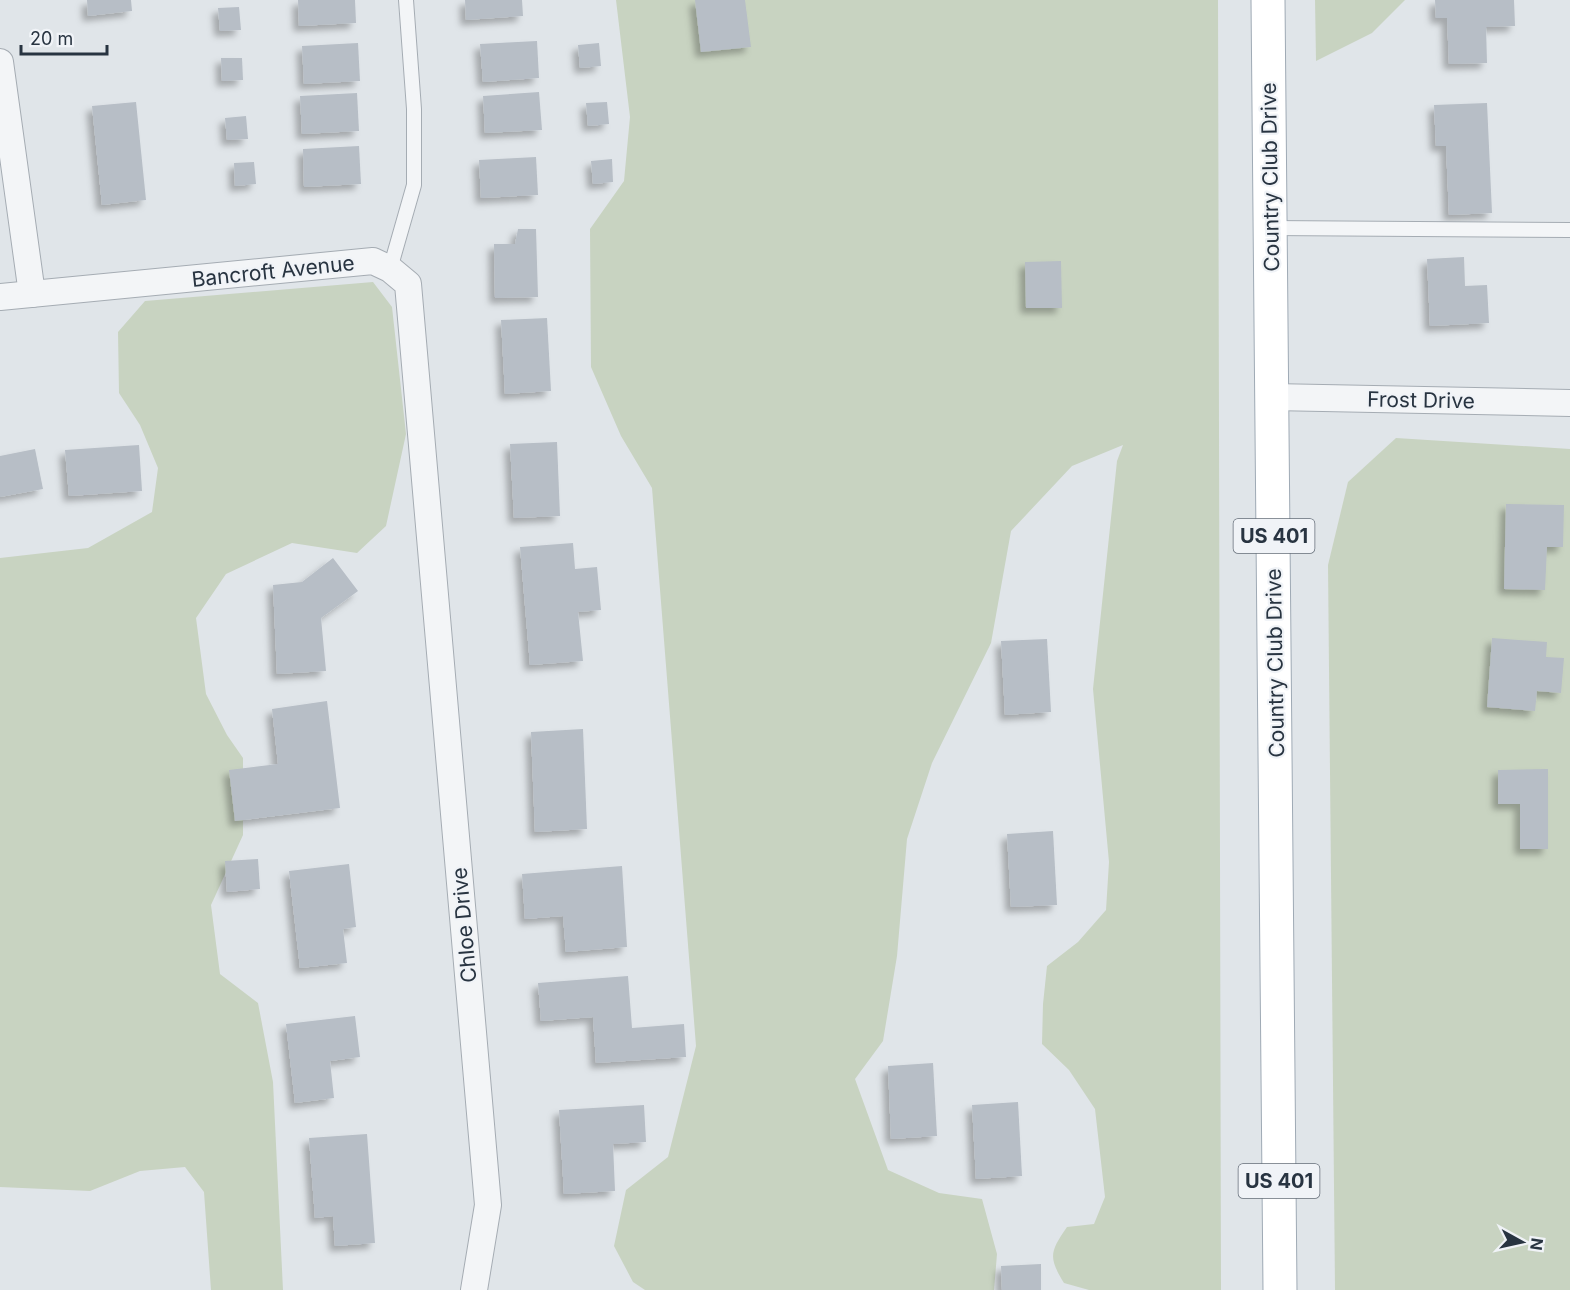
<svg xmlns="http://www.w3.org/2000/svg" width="1570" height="1290" font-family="Inter,sans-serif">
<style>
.green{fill:#c8d3c1}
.building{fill:#b7bec6;filter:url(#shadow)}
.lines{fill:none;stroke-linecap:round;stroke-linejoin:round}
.service-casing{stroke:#a5acb3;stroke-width:16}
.minor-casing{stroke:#a5acb3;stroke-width:28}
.primary-casing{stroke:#9faab5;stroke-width:35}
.service{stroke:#f3f5f7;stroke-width:14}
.minor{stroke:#f3f5f7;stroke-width:26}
.primary{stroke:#fff;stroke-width:33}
.labels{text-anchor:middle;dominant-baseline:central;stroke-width:4.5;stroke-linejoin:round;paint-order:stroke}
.shield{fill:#f0f3f7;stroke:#646d78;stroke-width:1.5}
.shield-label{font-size:20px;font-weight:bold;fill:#283441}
.street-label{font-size:21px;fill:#283441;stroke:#f0f3f7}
</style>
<defs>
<filter id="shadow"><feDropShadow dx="-5.5" dy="5.5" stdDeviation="3" flood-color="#0004"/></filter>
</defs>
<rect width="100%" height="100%" fill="#e0e5e9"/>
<!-- green -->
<g class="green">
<path d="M616,0h602l3,1290h-132l-25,-7c-16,-26 -14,-31 3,-56l27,-3 11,-27 -10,-88 -26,-39 -27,-26 1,-40 4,-38 31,-24 28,-32 3,-48 -16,-173 24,-228 6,-16 -51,21 -61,65 -20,112 -59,120 -25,76 -10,117 -14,85 -28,38 33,91 51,23 43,6 15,55 -3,36h-349l-12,-8 -19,-36 12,-56 42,-33 28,-111 -44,-558 -31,-52 -30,-69 -1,-138 34,-48 6,-64z"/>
<path d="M1315,0h90l-33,33 -56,28z"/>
<path d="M373,282l19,25 14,127 -20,92 -29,27 -65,-10 -66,31 -30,44 10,76 21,41 16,23v77l-32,70 9,69 38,29 15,79 10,208h-72l-7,-98 -19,-25 -45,4 -50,20 -90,-4v-629l88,-10 64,-36 6,-44 -18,-43 -21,-32 -1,-61 27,-31z"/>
<path d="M1396,438l174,11v841h-235l-7,-725 20,-83z"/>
</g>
<!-- building -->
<g class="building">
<path d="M87,0h44l1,11 -44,5z"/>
<path d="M298,0h57l1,23 -57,3z"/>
<path d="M465,0h57l1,16 -57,4z"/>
<path d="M695,0h50l6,47 -50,5z"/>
<path d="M1435,0h79l1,26 -29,1 1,36 -38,1 -2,-46h-11z"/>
<path d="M239,7l2,23 -21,1 -2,-23z"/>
<path d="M537,41l2,37 -56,4 -3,-38z"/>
<path d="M358,43l2,38 -56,3 -2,-38z"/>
<path d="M599,43l2,23 -21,2 -2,-23z"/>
<path d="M221,58h21l1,22 -21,1z"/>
<path d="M539,92l3,38 -57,3 -2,-37z"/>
<path d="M357,93l2,38 -57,3 -2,-38z"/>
<path d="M136,102l10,98 -44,5 -10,-99z"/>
<path d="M607,102l2,22 -21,2 -2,-23z"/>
<path d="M1487,103l5,110 -43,2 -3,-69h-10l-2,-41z"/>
<path d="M246,116l2,23 -21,1 -2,-22z"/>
<path d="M359,146l2,38 -57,3 -1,-38z"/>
<path d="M536,157l2,38 -57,3 -2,-38z"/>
<path d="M612,159l1,23 -20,2 -2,-23z"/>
<path d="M254,162l2,22 -21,2 -1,-23z"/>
<path d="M518,229h18l2,68 -43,1 -1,-54h21z"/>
<path d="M1464,257l1,29 22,-1 2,38 -59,3 -3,-67z"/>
<path d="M1061,261l1,47h-36l-1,-46z"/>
<path d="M547,318l4,73 -46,3 -4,-74z"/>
<path d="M557,442l3,74 -46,2 -4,-74z"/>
<path d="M139,445l3,46 -73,5 -4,-46z"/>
<path d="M35,449l8,40 -43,8v-41z"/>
<path d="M1506,504l58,1 -1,42h-16l-2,43 -41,-1z"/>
<path d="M573,543l2,26 22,-2 4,43 -23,2 5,49 -53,4 -10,-118z"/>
<path d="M333,558l25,33 -37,27 5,53 -49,3 -4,-89 29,-3z"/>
<path d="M1492,638l55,4 -1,15 18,1 -3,35 -24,-2 -2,20 -48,-4z"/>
<path d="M1047,639l4,73 -46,3 -4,-74z"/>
<path d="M327,701l13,107 -105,13 -6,-51 49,-6 -6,-55z"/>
<path d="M583,729l4,100 -52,3 -4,-100z"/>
<path d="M1548,769v80h-28v-45h-22v-34z"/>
<path d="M1053,831l4,74 -46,2 -4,-73z"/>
<path d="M258,859l2,30 -33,3 -2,-31z"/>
<path d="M349,864l7,63 -13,2 4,34 -47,5 -11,-97z"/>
<path d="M622,866l5,81 -61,5 -3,-36 -38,3 -3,-45z"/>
<path d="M628,976l4,52 52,-4 2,33 -90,6 -3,-46 -52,4 -3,-38z"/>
<path d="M355,1016l5,41 -30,4 4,37 -39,5 -9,-79z"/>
<path d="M933,1063l4,73 -46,3 -3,-73z"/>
<path d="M1018,1102l4,74 -46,3 -4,-74z"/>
<path d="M644,1105l2,37 -33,2 2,47 -51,3 -5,-84z"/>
<path d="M367,1134l8,109 -40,3 -2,-30 -18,2 -6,-80z"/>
<path d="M1041,1264v26h-39l-1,-24z"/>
</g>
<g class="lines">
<defs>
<g id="service">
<path d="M1270,228l300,2"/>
<path d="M390,269l24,-84v-76l-8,-109"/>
</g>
<g id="minor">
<path d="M0,62l32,232"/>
<path d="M0,297l373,-36 17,8 18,15 80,921 -14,85"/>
<path d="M1272,397l298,6"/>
</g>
<path id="primary" d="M1268,0l12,1290"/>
</defs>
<!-- service casing -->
<use href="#service" class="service-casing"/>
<!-- minor casing -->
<use href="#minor" class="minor-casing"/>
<!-- primary casing -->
<use href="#primary" class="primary-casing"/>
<!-- service -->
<use href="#service" class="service"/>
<!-- minor -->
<use href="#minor" class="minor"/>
<!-- primary -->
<use href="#primary" class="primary"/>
</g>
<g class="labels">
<!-- shield labels -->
<g class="shield">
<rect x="1233.5" y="519" width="81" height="34" rx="4.5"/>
<rect x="1238.5" y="1164" width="81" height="34" rx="4.5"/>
</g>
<g class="shield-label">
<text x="1274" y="536">US 401</text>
<text x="1279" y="1181">US 401</text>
</g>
<!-- street labels -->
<g class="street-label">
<text transform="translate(1270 177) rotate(-91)">Country Club Drive</text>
<text transform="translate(273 271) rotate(-6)">Bancroft Avenue</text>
<text transform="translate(1421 400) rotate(1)">Frost Drive</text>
<text transform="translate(1275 663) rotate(-91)">Country Club Drive</text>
<text transform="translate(464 925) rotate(-95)">Chloe Drive</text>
</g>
</g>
<!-- north arrow -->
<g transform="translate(1522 1242) rotate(98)" stroke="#f0f3f7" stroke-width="4.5" paint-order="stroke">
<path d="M0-4.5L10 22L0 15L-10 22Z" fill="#283441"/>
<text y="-9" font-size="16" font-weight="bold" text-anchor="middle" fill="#283441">N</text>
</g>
<!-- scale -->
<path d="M21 45v9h86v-9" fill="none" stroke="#283441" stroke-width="3"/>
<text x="30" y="45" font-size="18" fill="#283441" stroke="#f0f3f7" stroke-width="4.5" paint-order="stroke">20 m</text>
</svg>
